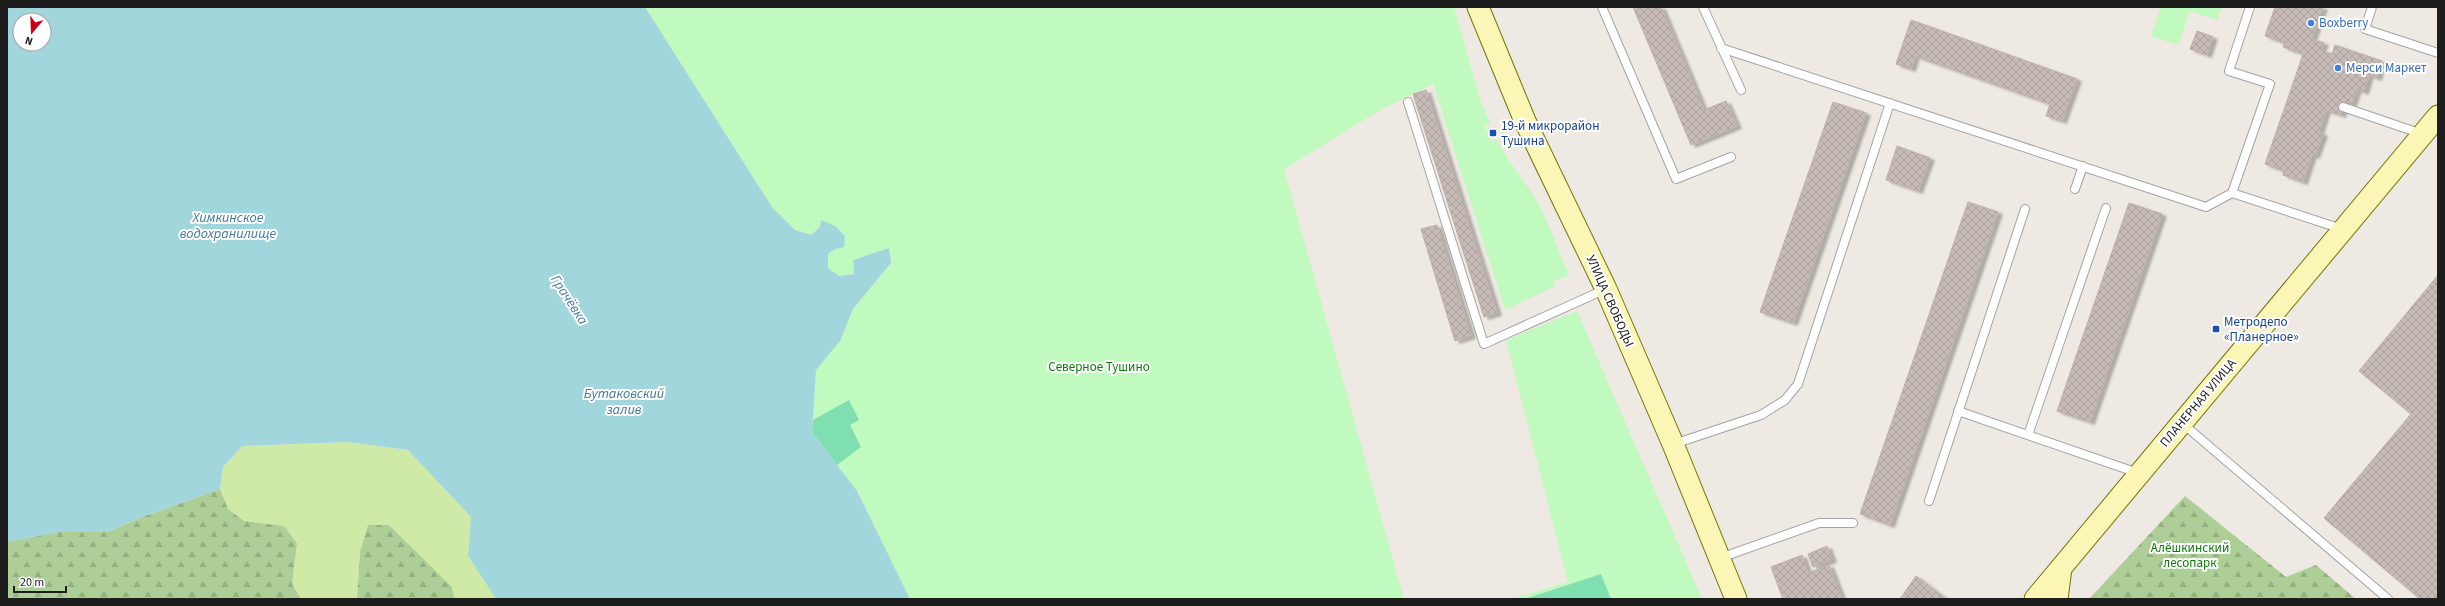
<svg xmlns="http://www.w3.org/2000/svg" width="2445" height="606" font-family="'Source Sans 3',sans-serif">
<style>
.grass{fill:#cfeaa7}
.forest{fill:url(#forest-firs)}
.park{fill:#c0fabe}
.pitch{fill:#7fdfb0}
.water{fill:#a2d6dd;fill-rule:evenodd}
.building{fill:url(#building-cross-hatch);stroke:#c0aea5;filter:url(#shadow)}
.lines{fill:none;stroke-linecap:round;stroke-linejoin:round}
.service-casing{stroke:#a4a4a4;stroke-width:10}
.secondary-casing{stroke:#747504;stroke-width:23}
.service{stroke:#fff;stroke-width:8}
.secondary{stroke:#faf6b5;stroke-width:21}
.shop-dot{fill:#3f7fe0;stroke:#fff;stroke-width:1.5}
.transit-dot{fill:#1a4fb4;stroke:#fff;stroke-width:1.5}
.labels{text-anchor:middle;dominant-baseline:central;stroke-width:4;stroke-linejoin:round;paint-order:stroke}
.shop-label{font-size:13px;fill:#366cbe;stroke:#fff;text-anchor:start}
.transit-label{font-size:13px;fill:#164399;stroke:#fff;text-anchor:start}
.street-label{font-size:13px;fill:#1d1d1d;stroke:#fff}
.park-label{font-size:13px;fill:#0d7c0a;stroke:#fff}
.water-label{font-size:14px;font-style:italic;fill:#437a9d;stroke:#fff}
</style>
<defs>
<pattern id="forest-firs" width="22" height="20" patternUnits="userSpaceOnUse"><rect width="22" height="20" fill="#adce97"/><path d="M5 1l3.5 6h-7zM16 11l3.5 6h-7z" fill="#94b082"/></pattern>
<pattern id="building-cross-hatch" width="8" height="8" patternUnits="userSpaceOnUse"><rect width="8" height="8" fill="#c6bbb6"/><path d="M0 0l8 8M0 8l8-8" fill="none" stroke="#aaa09c"/></pattern>
<filter id="shadow"><feDropShadow dx="4.5" dy="2.5" stdDeviation="1" flood-color="#0004"/></filter>
</defs>
<rect width="100%" height="100%" fill="#eee9e3"/>
<!-- grass -->
<path class="grass" d="M348,442l60,8 63,67 -3,39 28,43h-42l-2,-12 -63,-62h-21l-8,27 -3,47h-56l-9,-15 5,-42 -13,-16 -40,-5 -16,-12 -8,-20 3,-22 19,-21z"/>
<!-- forest -->
<g class="forest">
<path d="M220,489l8,20 16,12 40,5 13,17 -5,41 9,15h-294v-57l51,-10h49l35,-15z"/>
<path d="M2185,496l101,81 30,-12 40,34h-267z"/>
<path d="M368,525h21l63,62 2,12h-97l3,-47z"/>
</g>
<!-- park -->
<g class="park">
<path d="M645,7h809l27,95 9,21 -5,3 7,16 5,-3c12,25 30,44 43,68 11,22 19,45 29,68l-15,6 1,5 -50,24 -72,-226 -51,25 -98,60 120,430h-494l-53,-108 -45,-59 4,-62 24,-29 13,-32 38,-46 -2,-15 -36,12 1,14 -15,2 -11,-8v-14l7,-5 -14,-28 -1,6 -9,8 -16,-5 -23,-23z"/>
<path d="M2161,7h61l-5,13 -27,-9 -12,34 -27,-9z"/>
<path d="M1577,311l125,288h-190l56,-17 -62,-242z"/>
</g>
<!-- pitch -->
<g class="pitch">
<path d="M849,400l10,20 -9,5 11,22 -24,18 -25,-33 1,-12z"/>
<path d="M1601,574l10,25h-86z"/>
</g>
<!-- water -->
<path class="water" d="M7,7h638l127,200 23,23 16,5 9,-8 1,-7 14,6 10,10 -1,11 -9,2 -7,5v14l11,8 15,-2 -1,-14 36,-12 2,15 -38,46 -13,32 -24,29 -4,62 45,59 53,108h-414l-28,-43 3,-39 -63,-67 -60,-8 -106,4 -19,21 -3,22 -78,28 -35,15h-49l-51,10zM20,20h24v24h-24z"/>
<!-- building -->
<g class="building">
<path d="M1633,7h28l43,103 22,-9 11,25 -46,19z"/>
<path d="M2275,7h48l-11,32 12,4 -3,7 11,4 3,-9 47,16 -5,17 -8,-3 -5,17 -7,-3 -5,15 -7,-2 -4,13 -40,-13 -1,3 -13,-4 16,-47 -20,-7 2,-4 -20,-7z"/>
<path d="M1911,20l166,59 -15,42 -16,-5 4,-12 -135,-48 -4,13 -15,-5z"/>
<path d="M2197,31l16,6 -6,18 -17,-6z"/>
<path d="M1426,90l71,223 -13,4 -71,-223z"/>
<path d="M2287,101l13,4 1,-3 25,8 -7,22 4,2 -8,22 -3,-1 -9,27 -20,-7 1,-4 -19,-7z"/>
<path d="M1833,102l33,11 -73,210 -33,-11z"/>
<path d="M1897,146l33,12 -12,33 -32,-11z"/>
<path d="M1968,202l30,10 -108,313 -30,-11z"/>
<path d="M2129,203l33,11 -72,208 -33,-11z"/>
<path d="M1437,225l34,111 -16,5 -34,-112z"/>
<path d="M2438,275v324h-18l-96,-81 87,-104 -52,-43z"/>
<path d="M1827,546l5,14 -19,7 -5,-13z"/>
<path d="M1802,555l6,18 21,-8 13,34h-59l-12,-32z"/>
<path d="M1916,576l30,23h-46z"/>
</g>
<g class="lines">
<defs>
<g id="service">
<path d="M1602,7l74,172 55,-22"/>
<path d="M1703,7l38,83"/>
<path d="M2372,7l-7,22 73,24"/>
<path d="M1721,48l485,159 26,-14 38,-109 -41,-13 21,-64"/>
<path d="M1408,102l76,242 122,-55"/>
<path d="M2343,107l79,27"/>
<path d="M2075,189l8,-23"/>
<path d="M2232,193l110,36"/>
<path d="M1958,411l180,62"/>
<path d="M2182,423l206,176"/>
<path d="M2028,435l78,-227"/>
<path d="M1674,444l87,-29 24,-15 13,-16 92,-281"/>
<path d="M1929,501l96,-292"/>
<path d="M1720,558l99,-35h34"/>
</g>
<g id="secondary">
<path d="M1478,7l47,114 81,168 67,155 63,155"/>
<path d="M2035,599l403,-483"/>
<path d="M2057,599l4,-31"/>
</g>
</defs>
<!-- service casing -->
<use href="#service" class="service-casing"/>
<!-- secondary casing -->
<use href="#secondary" class="secondary-casing"/>
<!-- service -->
<use href="#service" class="service"/>
<!-- secondary -->
<use href="#secondary" class="secondary"/>
</g>
<!-- markers -->
<g class="shop-dot">
<circle cx="2311" cy="23" r="4"/>
<circle cx="2338" cy="68" r="4"/>
</g>
<g class="transit-dot">
<rect x="1489" y="129" width="8" height="8" rx="2"/>
<rect x="2212" y="325" width="8" height="8" rx="2"/>
</g>
<g class="labels">
<!-- shop labels -->
<g class="shop-label">
<text x="2319" y="23">Boxberry</text>
<text x="2346" y="68">Мерси Маркет</text>
</g>
<!-- transit labels -->
<g class="transit-label">
<text x="1501" y="126">19-й микрорайон<tspan x="1501" dy="15">Тушина</tspan></text>
<text x="2224" y="322">Метродепо<tspan x="2224" dy="15">«Планерное»</tspan></text>
</g>
<!-- street labels -->
<g class="street-label">
<text transform="translate(1610 301) rotate(66)">УЛИЦА СВОБОДЫ</text>
<text transform="translate(2198 403) rotate(-50)">ПЛАНЕРНАЯ УЛИЦА</text>
</g>
<!-- park labels -->
<g class="park-label">
<text x="1099" y="367">Северное Тушино</text>
<text x="2190" y="548">Алёшкинский<tspan x="2190" dy="15">лесопарк</tspan></text>
</g>
<!-- water labels -->
<g class="water-label">
<text x="228" y="218">Химкинское<tspan x="228" dy="16">водохранилище</tspan></text>
<text transform="translate(569 300) rotate(57)">Грачёвка</text>
<text x="624" y="394">Бутаковский<tspan x="624" dy="16">залив</tspan></text>
</g>
</g>
<!-- border -->
<rect width="2445" height="606" fill="none" stroke="#1d1d1d" stroke-width="16"/>
<!-- north arrow -->
<g transform="translate(32 32) rotate(199)"><circle r="19" fill="#ffffff" stroke="#a5a5a5"/>
<path d="M0-3L7 15L0 10L-7 15Z" fill="#ca0015"/>
<text y="-6" font-size="11" font-weight="bold" text-anchor="middle" fill="#1d1d1d">N</text>
</g>
<!-- scale -->
<path d="M14 586v6h52v-6" fill="none" stroke="#1d1d1d" stroke-width="2"/>
<text x="20" y="586" font-size="12" fill="#1d1d1d" stroke="#ffffff" stroke-width="3" paint-order="stroke">20 m</text>
</svg>
